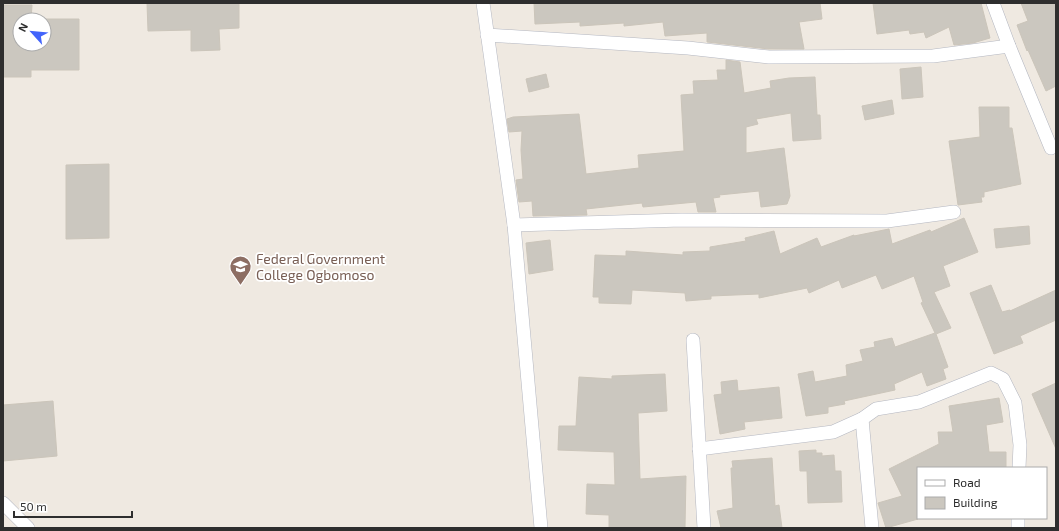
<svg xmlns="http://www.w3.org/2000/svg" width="1059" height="531" font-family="'Exo 2',sans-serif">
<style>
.building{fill:#cbc7bf;stroke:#cbc5ba}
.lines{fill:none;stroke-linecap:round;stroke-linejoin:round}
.street-casing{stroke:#b4b7c1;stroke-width:14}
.street{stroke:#fff;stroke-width:13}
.labels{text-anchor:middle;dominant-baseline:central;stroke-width:3.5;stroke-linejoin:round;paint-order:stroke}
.education-label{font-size:14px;fill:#785e54;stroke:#fff;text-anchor:start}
</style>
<rect width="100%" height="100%" fill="#efe9e1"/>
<!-- building -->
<g class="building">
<path d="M147,3h92v25l-20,1 1,21 -29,1v-21l-43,1z"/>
<path d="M534,3h286l2,16 -23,3 5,27h-35l-62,-7v-9l-42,3 -2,-14 -39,4v-3l-44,3v-4l-45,2z"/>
<path d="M873,3h108l9,35 -17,5 -19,2 -5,-18 -23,11 -2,-6 -14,2 -1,-4 -32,4z"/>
<path d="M1021,3h35v83l-10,5 -18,-41 -1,1 -10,-26 11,-4z"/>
<path d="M3,5h29l-1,15h-11v24h24v-25h35v51h-48v7h-28z"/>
<path d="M726,60l14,2 4,31 27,-5 -1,-7 19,-3 26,-1 2,38h3l1,24 -28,2 -2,-28 -35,6 2,5 -12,3v26l38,-5 6,48 -3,8 -26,3 -2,-16 -40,4 1,2 -7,1 3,14h-18l-2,-10 -53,5 -1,-4 -56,6 1,6 -54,1 -1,-15 -13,1 -3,-22 7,-1 -2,-29 1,-19 -13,1 -2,-13 6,-2 66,-3 7,60 53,-6 -1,-13 46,-4 -3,-56 13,-1 -1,-13 25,-1 -1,-10h9z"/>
<path d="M921,67l2,30 -21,2 -2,-30z"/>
<path d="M546,74l3,13 -20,5 -3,-13z"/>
<path d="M892,100l2,14 -29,6 -3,-14z"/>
<path d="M979,107h30v21h3l9,56 -37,8v5h-3l1,5 -24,3 -9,-64 31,-4z"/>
<path d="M109,164v74l-43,1v-74z"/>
<path d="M964,218l14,34 -35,14 7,20 -16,6 17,36 -15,6 12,33 -5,2 3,10 -19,7 -5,-14 -28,12 1,6 -51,11 1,3 -17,3v6l-22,3 -8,-42 15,-3 2,11 32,-6 -1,-11 17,-4 -3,-11 15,-3 -1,-5 18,-4 3,9 40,-14 -14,-30 2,-1 -9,-26 -32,13 -6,-14 -34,13 -3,-8 -30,13 -2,-5 -48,10v-4l-48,2v3l-25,2 -1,-8 -53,-3 -1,14 -32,-1v-6h-6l2,-42 31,1v-5l57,4v-3l27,-1v-4l36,-6 -1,-3 29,-7 6,23 37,-16 4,9 33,-12v1l35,-7 3,15 38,-14 1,2z"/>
<path d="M1029,226l1,18 -34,4 -2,-19z"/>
<path d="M550,240l3,30 -24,4 -3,-31z"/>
<path d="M991,285l11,27 8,-2v1l46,-21v30l-36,16 3,7 -29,11 -24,-61z"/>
<path d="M665,374l2,37 -29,2 2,66 46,-3 -1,52h-76v-13l-23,-1 1,-30 28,1 -1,-33 -56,-2 1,-24h17l3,-49 33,2v-3z"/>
<path d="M737,380l1,11 41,-4 3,31 -38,4 1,7 -25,5 -6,-39 8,-1 -1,-12z"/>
<path d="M1056,383v66l-24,-55z"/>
<path d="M999,398l4,24 -17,3 3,27h17v16h-88v51l-32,9 -8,-25 24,-7 -13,-27 50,-25 -1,-12h15l-4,-26z"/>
<path d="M53,401l4,55 -54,5v-56z"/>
<path d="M816,450v3h6v3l12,-1 1,16h6l1,31 -34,1 -1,-32h-7l-1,-20z"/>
<path d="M772,458l3,48 4,-1 3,23h-61l-4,-17 16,-3 -2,-40h2l-1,-7z"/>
</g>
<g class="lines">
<defs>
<g id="street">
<path d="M483,3l31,222 27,303"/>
<path d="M993,3l16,43 42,102"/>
<path d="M487,35l201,13 81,9 164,-1 76,-10"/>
<path d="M514,225l168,-5 205,1 67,-9"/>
<path d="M693,340l11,188"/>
<path d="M862,419l10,109"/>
<path d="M699,449l134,-17 29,-13 14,-10 43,-7 72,-29 12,6 12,24 5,42 -1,23"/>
<path d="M3,503l25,25"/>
<path d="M1018,528v-10"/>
</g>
</defs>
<!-- street casing -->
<use href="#street" class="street-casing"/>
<!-- street -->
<use href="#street" class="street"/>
</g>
<!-- icons -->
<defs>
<symbol id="university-pin" viewBox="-11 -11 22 30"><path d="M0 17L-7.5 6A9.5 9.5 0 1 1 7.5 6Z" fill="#8d6e63" stroke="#fff"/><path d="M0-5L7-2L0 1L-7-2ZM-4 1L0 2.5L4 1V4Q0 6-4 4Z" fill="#fff"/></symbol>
</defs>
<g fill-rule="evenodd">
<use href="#university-pin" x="228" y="254" width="25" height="34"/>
</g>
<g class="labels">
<!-- education labels -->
<g class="education-label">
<text x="256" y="258">Federal Government<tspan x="256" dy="16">College Ogbomoso</tspan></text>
</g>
</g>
<!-- border -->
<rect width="1059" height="531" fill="none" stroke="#2e2e2e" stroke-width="8"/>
<!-- legend -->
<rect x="917" y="467" width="130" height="52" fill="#ffffff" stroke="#ababab"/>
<rect x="925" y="480" width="20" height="6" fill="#ffffff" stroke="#ababab"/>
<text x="953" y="487" font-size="12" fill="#2e2e2e">Road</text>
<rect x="925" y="497" width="20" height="12" fill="#cbc7bf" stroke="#ababab"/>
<text x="953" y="507" font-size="12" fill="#2e2e2e">Building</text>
<!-- north arrow -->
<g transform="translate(32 32) rotate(297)"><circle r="19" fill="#ffffff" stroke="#ababab"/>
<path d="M0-3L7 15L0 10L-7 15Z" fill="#4264fb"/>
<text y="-6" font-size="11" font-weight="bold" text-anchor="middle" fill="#2e2e2e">N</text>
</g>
<!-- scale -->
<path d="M14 511v6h118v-6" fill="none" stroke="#2e2e2e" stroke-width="2"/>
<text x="20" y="511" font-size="12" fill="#2e2e2e" stroke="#ffffff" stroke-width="3" paint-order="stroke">50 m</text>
</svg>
